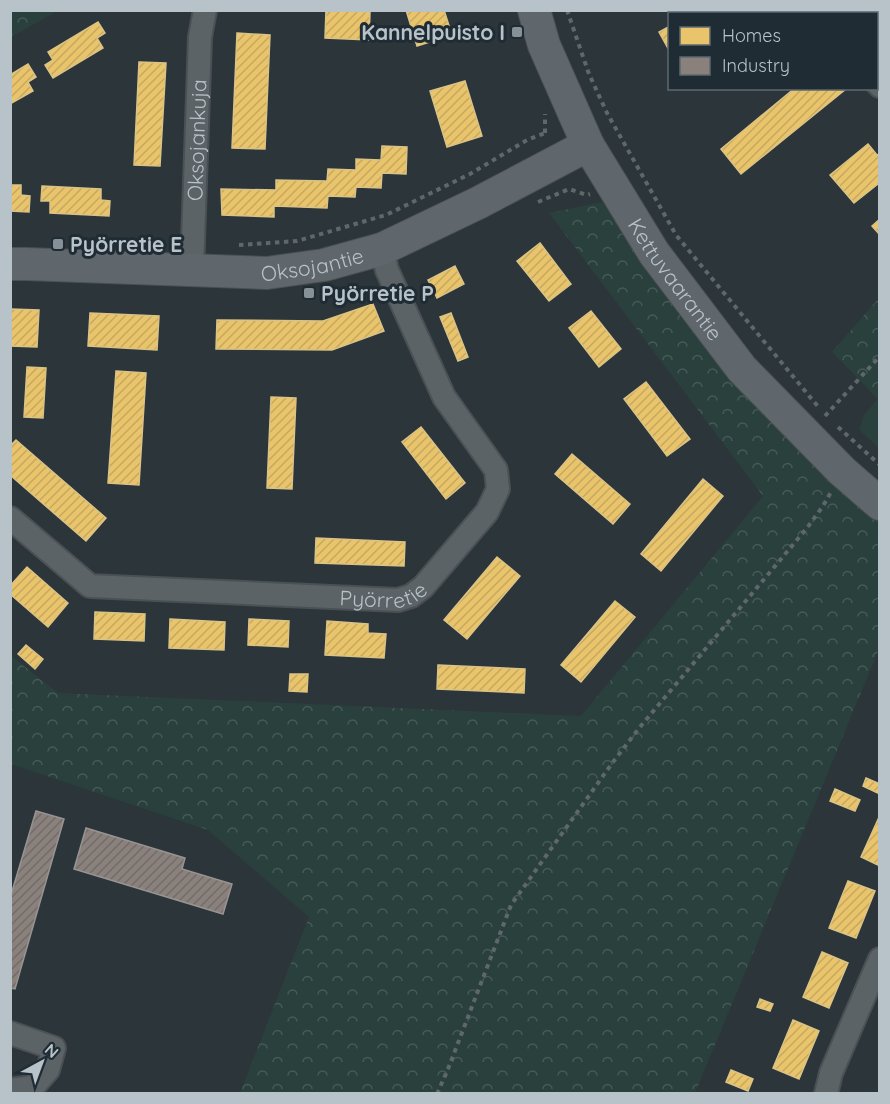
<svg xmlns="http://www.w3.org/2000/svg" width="890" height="1104" font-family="Quicksand,sans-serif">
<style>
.forest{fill:url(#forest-crowns)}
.pitch{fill:#29403d}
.homes{fill:url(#homes-hatch);stroke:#dac386;stroke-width:1.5}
.industry{fill:url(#industry-hatch);stroke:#989493;stroke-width:1.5}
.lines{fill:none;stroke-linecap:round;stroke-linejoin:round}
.street-casing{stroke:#4a5054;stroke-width:26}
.secondary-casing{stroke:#4a5054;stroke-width:34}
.path{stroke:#5f676a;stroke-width:4;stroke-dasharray:4.5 4.5;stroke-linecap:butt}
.street{stroke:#5c6367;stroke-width:22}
.secondary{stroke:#60676c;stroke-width:32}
.poi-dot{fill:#869197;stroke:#1f2c34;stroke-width:2}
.labels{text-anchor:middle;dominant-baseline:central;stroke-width:6;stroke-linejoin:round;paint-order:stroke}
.poi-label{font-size:21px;font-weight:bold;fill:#b7c2c9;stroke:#1f2c34;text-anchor:start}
.street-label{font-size:21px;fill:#b7c2c9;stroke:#1f2c34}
</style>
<defs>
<pattern id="forest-crowns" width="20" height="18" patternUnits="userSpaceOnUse" patternTransform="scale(1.5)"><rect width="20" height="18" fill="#29403d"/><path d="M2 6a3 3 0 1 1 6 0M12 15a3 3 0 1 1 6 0" fill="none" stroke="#465a58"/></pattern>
<pattern id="homes-hatch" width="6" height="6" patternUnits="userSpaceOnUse" patternTransform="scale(1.5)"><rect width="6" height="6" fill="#e9c46a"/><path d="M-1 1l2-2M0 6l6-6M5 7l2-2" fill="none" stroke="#c5a861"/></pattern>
<pattern id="industry-hatch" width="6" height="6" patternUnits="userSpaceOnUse" patternTransform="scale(1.5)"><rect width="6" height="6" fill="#8a817c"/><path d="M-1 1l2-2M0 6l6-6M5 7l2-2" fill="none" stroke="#716c69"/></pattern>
</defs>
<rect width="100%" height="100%" fill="#2c3539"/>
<!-- forest -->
<g class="forest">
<path d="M11,10h46v1l-46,26z"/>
<path d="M602,202l127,177 150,143v127l-184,444h-455l69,-176 -101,-87 -197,-66 -1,-109 48,38 523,23 182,-220 -214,-283z"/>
<path d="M879,298v102l-47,-48z"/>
</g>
<!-- pitch -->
<path class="pitch" d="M879,397v51l-20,-18 5,-15z"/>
<!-- homes -->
<g class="homes">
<path d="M326,10l44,2 -1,28 -44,-2z"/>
<path d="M406,10h38l8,25 -35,11z"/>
<path d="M736,10h47l2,4h-47z"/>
<path d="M851,10h29v28l-4,2v-26h-22z"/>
<path d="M98,22l7,11 -8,5 6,10 -50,30 -8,-13 8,-5 -5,-8z"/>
<path d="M670,26v26l-11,-20z"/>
<path d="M237,33l33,2 -5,114 -33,-1z"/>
<path d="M139,62l27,1 -6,103 -26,-1z"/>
<path d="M28,64l8,13 -8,5 5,9 -23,13v-29z"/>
<path d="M465,81l17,55 -35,11 -17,-56z"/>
<path d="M795,88l51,1 -105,85 -20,-25z"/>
<path d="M868,144l9,11 3,-1v31l-2,-1 -24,19 -24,-28z"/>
<path d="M382,146l25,1 -1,27 -24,-1 -1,15 -25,-1 -1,10 -27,-1 -1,12 -53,-2v11l-52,-2 -1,-26 55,1v-10l51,1 1,-12 28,1v-11l25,1z"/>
<path d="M10,185h11v10l9,1 -1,16 -19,-1z"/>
<path d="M42,186l59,3v11l9,1 -1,15 -59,-3v-12h-9z"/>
<path d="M880,219v16l-8,-9z"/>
<path d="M540,243l31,41 -22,17 -32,-40z"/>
<path d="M455,266l9,18 -27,14 -9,-18z"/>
<path d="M373,304l11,27 -52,19 -116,-1 1,-29 106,1z"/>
<path d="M10,309l29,1 -2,37 -27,-1z"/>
<path d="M591,311l30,38 -22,18 -30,-39z"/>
<path d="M90,313l69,3 -2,34 -69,-4z"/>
<path d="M451,313l17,44 -10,4 -18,-44z"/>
<path d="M27,367l19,1 -3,50 -19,-1z"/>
<path d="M116,371l30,2 -7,112 -31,-2z"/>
<path d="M646,382l44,57 -23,17 -43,-57z"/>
<path d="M271,397l25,1 -4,91 -25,-1z"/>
<path d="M421,427l44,56 -19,16 -44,-57z"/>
<path d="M16,440l90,78 -20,23 -76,-66v-29z"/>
<path d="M572,454l58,50 -17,20 -58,-50z"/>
<path d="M703,479l20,17 -62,75 -20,-17z"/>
<path d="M316,538l89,4 -1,24 -89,-3z"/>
<path d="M497,557l23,19 -53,63 -23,-19z"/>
<path d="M27,567l41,36 -20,24 -38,-33v-8z"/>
<path d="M615,601l20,16 -54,65 -20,-17z"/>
<path d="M95,612l50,2 -1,27 -50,-2z"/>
<path d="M170,619l55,3 -1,28 -55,-2z"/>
<path d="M249,619l40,2 -1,26 -40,-2z"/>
<path d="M327,621l41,3v9l18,1 -2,24 -59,-3z"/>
<path d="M26,645l17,14 -8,10 -17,-15z"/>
<path d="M438,665l87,4 -1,24 -87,-4z"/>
<path d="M290,674h18l-1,18 -18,-1z"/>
<path d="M866,778l14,6v10l-17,-8z"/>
<path d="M835,789l25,11 -5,11 -25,-10z"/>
<path d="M880,815v51l-19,-9z"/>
<path d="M848,881l27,10 -19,47 -27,-10z"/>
<path d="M822,952l26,11 -19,45 -26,-11z"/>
<path d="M760,999l13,5 -3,7 -13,-4z"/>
<path d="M793,1020l26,11 -20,48 -26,-11z"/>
<path d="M731,1070l22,9 -5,12 -22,-9z"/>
</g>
<!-- industry -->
<g class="industry">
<path d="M36,811l28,8 -49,170 -5,-1v-90z"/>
<path d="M86,828l99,30 -3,11 50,15 -9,30 -149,-45z"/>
</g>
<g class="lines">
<defs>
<g id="street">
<path d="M819,10l2,4"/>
<path d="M876,82l4,4"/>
<path id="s1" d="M192,270l8,-233 5,-27"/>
<path id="s2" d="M10,518l80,68 308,14 13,-4 12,-9 64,-75 11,-23 -2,-19 -52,-73 -57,-127 -5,-21"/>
<path d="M10,1033l44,15 -6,22 -15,17 -23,3"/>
<path d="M826,1094l5,-21 49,-114"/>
</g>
<g id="secondary">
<path id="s3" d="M534,10l10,35 44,100 66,108 88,116 100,102 38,33"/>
<path id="s4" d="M10,264h16l241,9 57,-8 58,-16 96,-46 110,-58"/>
</g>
</defs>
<!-- street casing -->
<use href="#street" class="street-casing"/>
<!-- secondary casing -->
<use href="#secondary" class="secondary-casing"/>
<!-- path -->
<g class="path">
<path d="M567,10l22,64 18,39 69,122 144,174"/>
<path d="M545,133v-19"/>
<path d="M538,202l31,-13 18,6 3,-1"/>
<path d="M239,245l58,-4 89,-26 84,-41 57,-34 18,-7"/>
<path d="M825,416l55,-60"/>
<path d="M838,427l42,38"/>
<path d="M437,1094l11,-25 63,-164 102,-143 27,-35 167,-199 16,-22 8,-14"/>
</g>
<!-- street -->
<use href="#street" class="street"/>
<!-- secondary -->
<use href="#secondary" class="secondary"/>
</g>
<!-- markers -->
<g class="poi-dot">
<rect x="511" y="26" width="12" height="12" rx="3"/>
<rect x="52" y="238" width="12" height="12" rx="3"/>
<rect x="303" y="287" width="12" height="12" rx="3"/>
</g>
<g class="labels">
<!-- poi labels -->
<g class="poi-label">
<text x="505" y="32" text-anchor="end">Kannelpuisto I</text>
<text x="70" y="244">Pyörretie E</text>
<text x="321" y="293">Pyörretie P</text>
</g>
<!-- street labels -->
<g class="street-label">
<text stroke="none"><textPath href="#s1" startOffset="130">Oksojankuja</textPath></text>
<text stroke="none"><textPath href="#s4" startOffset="303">Oksojantie</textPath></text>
<text stroke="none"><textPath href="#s3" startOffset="306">Kettuvaarantie</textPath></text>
<text stroke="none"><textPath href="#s2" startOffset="399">Pyörretie</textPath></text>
</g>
</g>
<!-- border -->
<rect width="890" height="1104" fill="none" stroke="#b7c2c9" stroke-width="24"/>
<!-- legend -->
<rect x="668" y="12" width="210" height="78" fill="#1f2c34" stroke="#5c6870" stroke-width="1.5"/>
<rect x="680" y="27" width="30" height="18" fill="#e9c46a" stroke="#5c6870" stroke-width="1.5"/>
<text x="722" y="42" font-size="18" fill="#b7c2c9">Homes</text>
<rect x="680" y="57" width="30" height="18" fill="#8a817c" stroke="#5c6870" stroke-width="1.5"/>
<text x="722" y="72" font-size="18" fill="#b7c2c9">Industry</text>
<!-- north arrow -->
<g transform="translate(42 1062) rotate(41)" stroke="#1f2c34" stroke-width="4.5" paint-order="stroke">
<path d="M0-4.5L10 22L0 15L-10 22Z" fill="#b7c2c9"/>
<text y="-9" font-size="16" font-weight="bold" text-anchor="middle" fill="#b7c2c9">N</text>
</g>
</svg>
